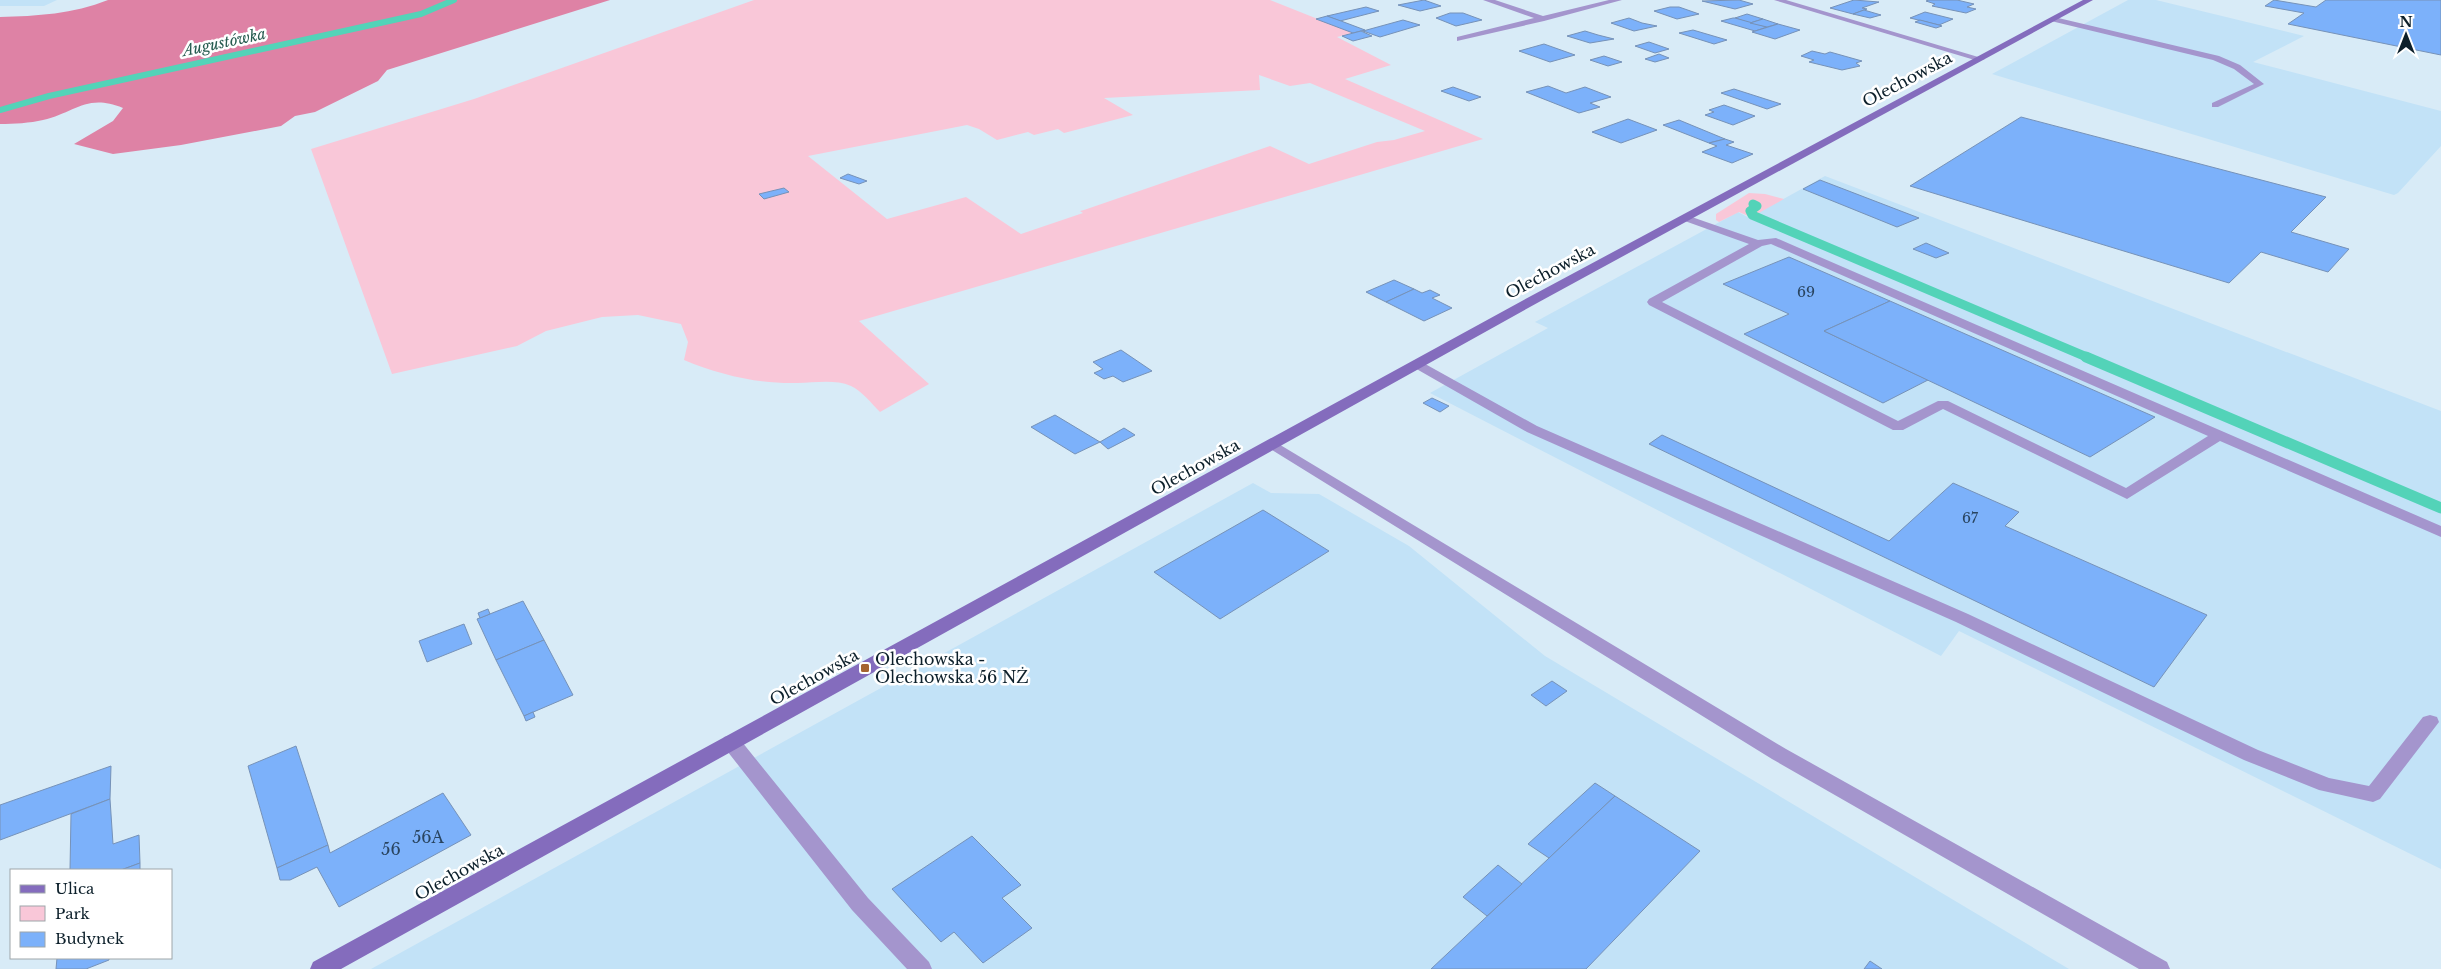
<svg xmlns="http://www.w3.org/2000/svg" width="2441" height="969" font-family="'Libre Baskerville',serif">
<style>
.built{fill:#c2e2f7}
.green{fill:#f9c7d8;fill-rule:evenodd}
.forest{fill:#de82a5}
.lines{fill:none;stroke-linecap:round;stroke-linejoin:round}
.stream-far2{stroke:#53d3b8;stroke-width:6}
.stream-far1{stroke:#53d3b8;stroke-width:9}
.stream{stroke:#53d3b8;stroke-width:11}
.building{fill:#7cb1fa;stroke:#7692b8}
.lane{fill:#a495cd;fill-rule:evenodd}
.street{fill:#a495cd;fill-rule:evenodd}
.secondary{fill:#846cbd;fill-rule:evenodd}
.poi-dot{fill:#a5632f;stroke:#fff;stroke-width:2}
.labels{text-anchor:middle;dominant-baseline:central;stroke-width:5;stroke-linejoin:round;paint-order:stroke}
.number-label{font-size:14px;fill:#29445f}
.far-water-label{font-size:15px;font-style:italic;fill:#275c50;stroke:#fff}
.street-label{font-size:16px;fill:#0d202b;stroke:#fff}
.poi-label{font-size:16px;fill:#0d202b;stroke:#fff;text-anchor:start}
.near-number-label{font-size:16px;fill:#29445f}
</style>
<rect width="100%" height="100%" fill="#d8ebf7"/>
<!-- built -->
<g class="built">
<path d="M0,0h57l-13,6h-44z"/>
<path d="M2128,0h28l148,36 -51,26 188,49v35l-43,47 -4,2 -402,-121z"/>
<path d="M1825,176l616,235v458l-482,-238 -18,25 -511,-263 118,-65 -13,-6 203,-110 17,9 101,36 -100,-43z"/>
<path d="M1253,483l18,10 48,1 90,52 136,110 524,313h-1698z"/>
</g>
<!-- green -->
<g class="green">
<path d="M754,0h516l83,33 -16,4 54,28 -46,14 138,60 -624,182 70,63 -49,28c-8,-8 -19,-22 -29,-26 -17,-7 -36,-3 -54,-3 -39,1 -77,-8 -113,-23l4,-18 -7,-18 -43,-9 -36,2 -56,14 -29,15 -125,28 -81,-225 163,-50zM1259,75l31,11 20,-3 115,48 -31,9 -17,2 -68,22 -39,-18 -186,64 -4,1 3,2 -62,21 -55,-37 -79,22 -79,-63 159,-31 12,4 18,11 31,-8 6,3 24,-6 6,4 69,-18 -29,-17 156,-8z"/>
<path d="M1749,193l16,1 19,5 -27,15 99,43 -8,3 -109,-48 -20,10 -3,-2v-6z"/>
</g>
<!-- forest -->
<path class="forest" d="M108,0h502l-223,70 -9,11 -63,31 -20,4 -14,10 -100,19 -68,9 -39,-10 39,-23 10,-13c-37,-15 -48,5 -80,12 -13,3 -29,4 -43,4v-107c37,-1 73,-3 108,-17z"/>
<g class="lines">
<!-- stream-far2 -->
<path class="stream-far2" d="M0,110l49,-14 372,-82 33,-14"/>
<!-- stream-far1 -->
<path class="stream-far1" d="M1753,204l4,2 -7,5 2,4 337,143"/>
<!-- stream -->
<path class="stream" d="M2086,357l355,151"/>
</g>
<!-- building -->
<g class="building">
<path d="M1424,0l17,6 -21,5 -22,-6z"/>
<path d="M1739,0l14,4 -18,5 -33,-8z"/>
<path d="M1854,0l25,2 -17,6 5,1 -14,5 -23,-6z"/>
<path d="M1929,0h28l17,4 -7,3 9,2 -10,4 -34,-7 3,-2 -9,-3z"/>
<path d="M2274,0l42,7 10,-7h115v55l-153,-31 16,-11 -39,-7z"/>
<path d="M1366,7l13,4 -39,10 -13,-5z"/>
<path d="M1670,7h9l20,7 -22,5 -23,-8z"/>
<path d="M1864,10l17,5 -11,3 -17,-4z"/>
<path d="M1925,12l28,7 -14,6 -29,-7z"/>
<path d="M1450,13h13l19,7 -26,6 -20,-8z"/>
<path d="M1747,14l16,5 -13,4 -15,-5z"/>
<path d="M1327,16l14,5 24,9 -12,3 -37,-14z"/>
<path d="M1629,18l13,5 15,3 -23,5 -23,-8z"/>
<path d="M1733,18h2l32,9 -12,4 -34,-10z"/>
<path d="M1763,19l15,5 -11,3 -17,-4z"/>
<path d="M1403,20l17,5 -40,12 -17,-6z"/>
<path d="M1920,20l19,5 3,1 -6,2 -21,-6z"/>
<path d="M1778,24l22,6 -25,9 -23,-7z"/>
<path d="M1693,30l34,10 -13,4 -35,-11z"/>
<path d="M1361,31l11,5 -19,5 -11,-5z"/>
<path d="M1585,31l13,4 16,4 -24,4 -23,-7z"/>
<path d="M1649,42l20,7 -14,4 -20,-7z"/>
<path d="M1544,44l31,11 -25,7 -31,-11z"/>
<path d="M1812,51l13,3 5,-2 32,9 -6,2 4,3 -18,4 -33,-8 5,-2 -13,-4z"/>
<path d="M1659,54l10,4 -14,4 -10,-3z"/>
<path d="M1604,56l18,6 -14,4 -18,-6z"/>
<path d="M1548,86l18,7 19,-6 26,10 -21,6 10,4 -21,6 -53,-21z"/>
<path d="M1453,87l28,10 -12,4 -28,-10z"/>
<path d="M1734,89l47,15 -14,5 -46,-16z"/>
<path d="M1724,105l31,11 -22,9 -28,-10 9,-3 -5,-2z"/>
<path d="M2021,117l305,80 -35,35 58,17 -21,23 -67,-20 -32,31 -319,-97z"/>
<path d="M1628,119l29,11 -36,13 -29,-11z"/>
<path d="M1679,120l46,19 -16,4 -46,-18z"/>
<path d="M1725,139l9,3 -8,3 27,9 -21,9 -30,-11 15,-6 -8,-3z"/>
<path d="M848,174l19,7 -8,3 -19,-6z"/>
<path d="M1820,180l99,38 -22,9 -94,-38z"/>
<path d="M784,188l5,4 -25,7 -5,-5z"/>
<path d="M1926,243l23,10 -13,5 -23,-9z"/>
<path d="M1789,257l101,44 -66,30 104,49 -45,23 -139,-69 45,-20 -66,-30z"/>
<path d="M1394,280l20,9 -28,13 -20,-10z"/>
<path d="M1414,289l8,4 8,-3 10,5 -8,3 20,10 -28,13 -38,-19z"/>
<path d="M1890,301l265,116 -65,40 -266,-126z"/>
<path d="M1121,350l31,21 -29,11 -10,-6 -9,3 -10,-6 9,-4 -10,-7z"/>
<path d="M1432,398l17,8 -9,6 -17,-9z"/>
<path d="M1055,415l45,27 -25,12 -44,-27z"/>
<path d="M1124,428l11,7 -27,14 -8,-7z"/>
<path d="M1662,435l227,106 64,-58 66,29 -14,14 202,89 -53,72 -505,-243z"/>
<path d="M1263,510l66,41 -109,68 -66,-47z"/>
<path d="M523,601l21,39 -48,20 -19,-41z"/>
<path d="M488,609l2,5 -10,4 -2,-5z"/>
<path d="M464,624l8,20 -45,18 -8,-21z"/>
<path d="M544,640l29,55 -49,21 -28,-56z"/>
<path d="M1552,681l15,10 -21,15 -15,-11z"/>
<path d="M533,712l2,5 -9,4 -2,-5z"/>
<path d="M296,746l32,99 -51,23 -29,-102z"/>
<path d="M111,766l-1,33 -110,41v-35z"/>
<path d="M1595,783l20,13 -66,62 -21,-14z"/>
<path d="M443,793l28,42 -132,72 -22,-40 -27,13h-10l-3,-12 51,-23 2,8z"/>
<path d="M1615,796l85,55 -114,118h-155z"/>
<path d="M110,799l3,45 26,-9 1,28 -19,7h-51l1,-56z"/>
<path d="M972,836l49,49 -19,13 30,30 -49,35 -29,-31 -13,10 -49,-53z"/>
<path d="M140,863v7h-19z"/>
<path d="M1498,865l24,19 -35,32 -24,-19z"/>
<path d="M57,958h52v2l-23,9h-30z"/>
<path d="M1870,961l12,8h-18z"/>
</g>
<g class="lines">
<!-- lane -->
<g class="lane">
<path d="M2054,17l165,39 21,9 24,19 -46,23h-6v-4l42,-19 -20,-15 -21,-9 -162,-39v-4z"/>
<path d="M1686,215l72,25 18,-2 665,288v11l-221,-96 -93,58 -184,-90 -40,21h-10l-244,-125 -2,-3 2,-3 100,-55 -67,-24 -1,-2zM1771,244l437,192 -82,52 -178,-87h-10l-40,20 -236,-119 100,-56z"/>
<path d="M1418,360l119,66 431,188 290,136 71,28 40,8 54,-69 7,-2 7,2 2,5 -59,77 -7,3 -54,-12 -75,-30 -288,-138 -429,-190 -114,-65 -2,-3z"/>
<path d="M1272,440l514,309 381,213 3,7h-31l-367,-210 -505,-312 -2,-3z"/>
<path d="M731,735l7,2 130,161 61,64 3,7h-25l-55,-59 -128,-163 -2,-5 2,-5z"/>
</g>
<!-- street -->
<g class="street">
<path d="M1483,0h12l48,16 66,-16h13l-78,21 -87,20v-4l77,-19z"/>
<path d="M1774,0h12l199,59 -7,2z"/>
</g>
<!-- secondary -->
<path class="secondary" d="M2083,0h10l-554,302 -1198,667h-31l3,-7 1218,-666z"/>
</g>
<!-- markers -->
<rect class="poi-dot" x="860" y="663" width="10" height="10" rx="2.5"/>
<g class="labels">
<!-- number labels -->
<g class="number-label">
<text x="1806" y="292">69</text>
<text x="1970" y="518">67</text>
</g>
<!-- far-water labels -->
<g class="far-water-label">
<text transform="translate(224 42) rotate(-12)">Augustówka</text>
</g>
<!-- street labels -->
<g class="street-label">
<text transform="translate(1907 79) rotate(-28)">Olechowska</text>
<text transform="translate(1550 271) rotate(-28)">Olechowska</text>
<text transform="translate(1195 467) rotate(-29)">Olechowska</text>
<text transform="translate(814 677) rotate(-29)">Olechowska</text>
<text transform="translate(459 872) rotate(-29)">Olechowska</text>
</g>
<!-- poi labels -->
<g class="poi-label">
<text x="875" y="659">Olechowska -<tspan x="875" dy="18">Olechowska 56 NŻ</tspan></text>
</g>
<!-- near-number labels -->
<g class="near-number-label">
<text x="428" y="837">56A</text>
<text x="391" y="849">56</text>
</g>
</g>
<!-- legend -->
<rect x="10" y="869" width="162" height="90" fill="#ffffff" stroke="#9ea6aa"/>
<rect x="20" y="885" width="25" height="8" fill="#846cbd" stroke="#9ea6aa"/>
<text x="55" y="894" font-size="15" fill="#0d202b">Ulica</text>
<rect x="20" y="906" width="25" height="15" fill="#f9c7d8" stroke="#9ea6aa"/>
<text x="55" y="919" font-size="15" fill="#0d202b">Park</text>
<rect x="20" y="932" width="25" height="15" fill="#7cb1fa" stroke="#9ea6aa"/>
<text x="55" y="944" font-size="15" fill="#0d202b">Budynek</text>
<!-- north arrow -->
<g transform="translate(2406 35)" stroke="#ffffff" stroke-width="4" paint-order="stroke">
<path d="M0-4L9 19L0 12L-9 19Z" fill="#0d202b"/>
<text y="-8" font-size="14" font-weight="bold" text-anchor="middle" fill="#0d202b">N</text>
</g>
</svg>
